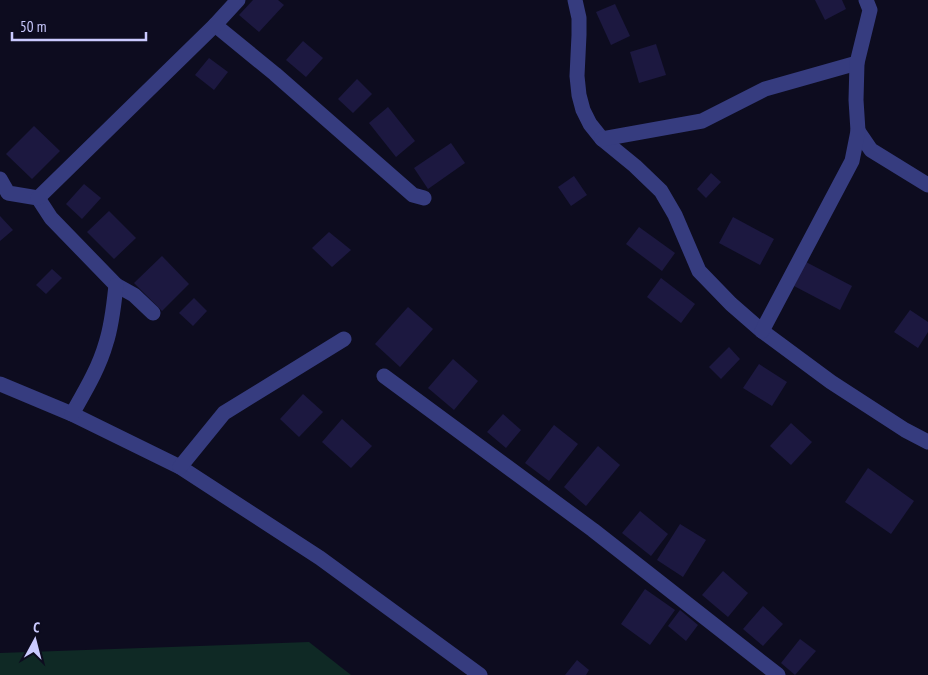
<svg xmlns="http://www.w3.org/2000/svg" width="928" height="675" font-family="'PT Sans Narrow',sans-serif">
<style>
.green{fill:#0f2925}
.building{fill:#1c1840}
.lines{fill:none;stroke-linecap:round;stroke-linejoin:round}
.minor{stroke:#363c7f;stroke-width:15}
</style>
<rect width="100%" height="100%" fill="#0d0c1f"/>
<!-- green -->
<path class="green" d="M309,642l42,33h-351v-22z"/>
<!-- building -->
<g class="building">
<path d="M253,0h25l6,5 -25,27 -20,-17z"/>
<path d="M815,0h27l4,9 -21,11z"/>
<path d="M615,4l15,32 -19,9 -15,-33z"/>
<path d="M303,41l20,17 -17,19 -20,-17z"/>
<path d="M656,44l10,31 -27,8 -9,-31z"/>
<path d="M209,58l19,14 -14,18 -19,-15z"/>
<path d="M357,79l15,15 -19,19 -15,-14z"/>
<path d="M388,107l27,34 -19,16 -27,-34z"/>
<path d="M34,126l26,25 -28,28 -26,-25z"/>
<path d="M451,143l14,20 -37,26 -14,-21z"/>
<path d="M711,173l10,9 -15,16 -9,-9z"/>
<path d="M574,176l13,19 -16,11 -13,-19z"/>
<path d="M84,184l17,14 -19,21 -16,-15z"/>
<path d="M109,211l27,27 -22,21 -27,-27z"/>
<path d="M0,216l13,14 -13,11z"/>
<path d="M733,217l41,22 -14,26 -41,-22z"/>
<path d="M639,227l36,26 -13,18 -36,-27z"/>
<path d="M329,232l22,18 -19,17 -20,-19z"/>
<path d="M162,256l27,28 -27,27 -28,-28z"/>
<path d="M806,262l46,24 -12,24 -46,-24z"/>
<path d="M52,269l10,9 -16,16 -10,-9z"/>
<path d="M661,278l34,26 -14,19 -34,-26z"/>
<path d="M194,298l13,13 -14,15 -14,-13z"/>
<path d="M408,307l25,22 -33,38 -25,-23z"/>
<path d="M910,310l18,12v10l-10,16 -24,-16z"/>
<path d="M729,347l11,12 -19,20 -12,-12z"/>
<path d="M453,359l25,22 -24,29 -26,-22z"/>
<path d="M759,364l28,18 -15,24 -29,-18z"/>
<path d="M303,394l20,18 -24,25 -19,-18z"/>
<path d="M503,414l18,16 -15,18 -19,-16z"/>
<path d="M342,419l30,27 -21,22 -29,-26z"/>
<path d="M791,423l21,19 -21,23 -21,-19z"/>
<path d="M554,425l24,19 -29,37 -24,-18z"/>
<path d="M598,446l22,19 -34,41 -22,-19z"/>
<path d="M868,468l46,33 -23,33 -46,-32z"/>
<path d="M640,511l28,23 -17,22 -29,-23z"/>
<path d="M680,524l26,16 -23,37 -26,-17z"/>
<path d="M723,571l25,22 -20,24 -26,-22z"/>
<path d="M645,589l30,21 -25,35 -29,-21z"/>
<path d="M763,606l20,18 -20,22 -20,-17z"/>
<path d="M680,610l18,15 -12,16 -18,-15z"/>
<path d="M800,639l16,12 -21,24 -14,-12z"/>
<path d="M577,660l12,10 -3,5h-21z"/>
</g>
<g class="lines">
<!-- minor -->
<g class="minor">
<path d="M575,0l4,18v17l-2,41 2,19 4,15 7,14 12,15 33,27 26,25 14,24 24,56 32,33 31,27 69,51 74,48 23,12"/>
<path d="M215,25l60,49 138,121 11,3"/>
<path d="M858,131l13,19 57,35"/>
<path d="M602,139l100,-18 63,-32 92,-26"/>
<path d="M0,179l8,14 30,5 13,20 65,67 18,10 19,18"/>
<path d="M38,198l177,-173 23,-25"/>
<path d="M762,331l90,-170 6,-30 -2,-31 1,-37 13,-53 -4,-10"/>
<path d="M384,376l209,154 185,145"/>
<path d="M0,384l72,30 108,53 140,91 160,117"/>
<path d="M72,414c13,-23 27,-46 34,-71 6,-18 8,-39 10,-58"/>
<path d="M180,467l44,-54 120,-74"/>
</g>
</g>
<!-- north arrow -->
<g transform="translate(35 640) rotate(7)" stroke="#0d0c1f" stroke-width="4" paint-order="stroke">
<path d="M0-4L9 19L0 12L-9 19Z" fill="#cacaff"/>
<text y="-8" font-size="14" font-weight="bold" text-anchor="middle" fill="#cacaff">С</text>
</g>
<!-- scale -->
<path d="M12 32v8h134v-8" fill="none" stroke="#cacaff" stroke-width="2.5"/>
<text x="20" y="32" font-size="15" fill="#cacaff" stroke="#0d0c1f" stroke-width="4" paint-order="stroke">50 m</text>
</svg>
